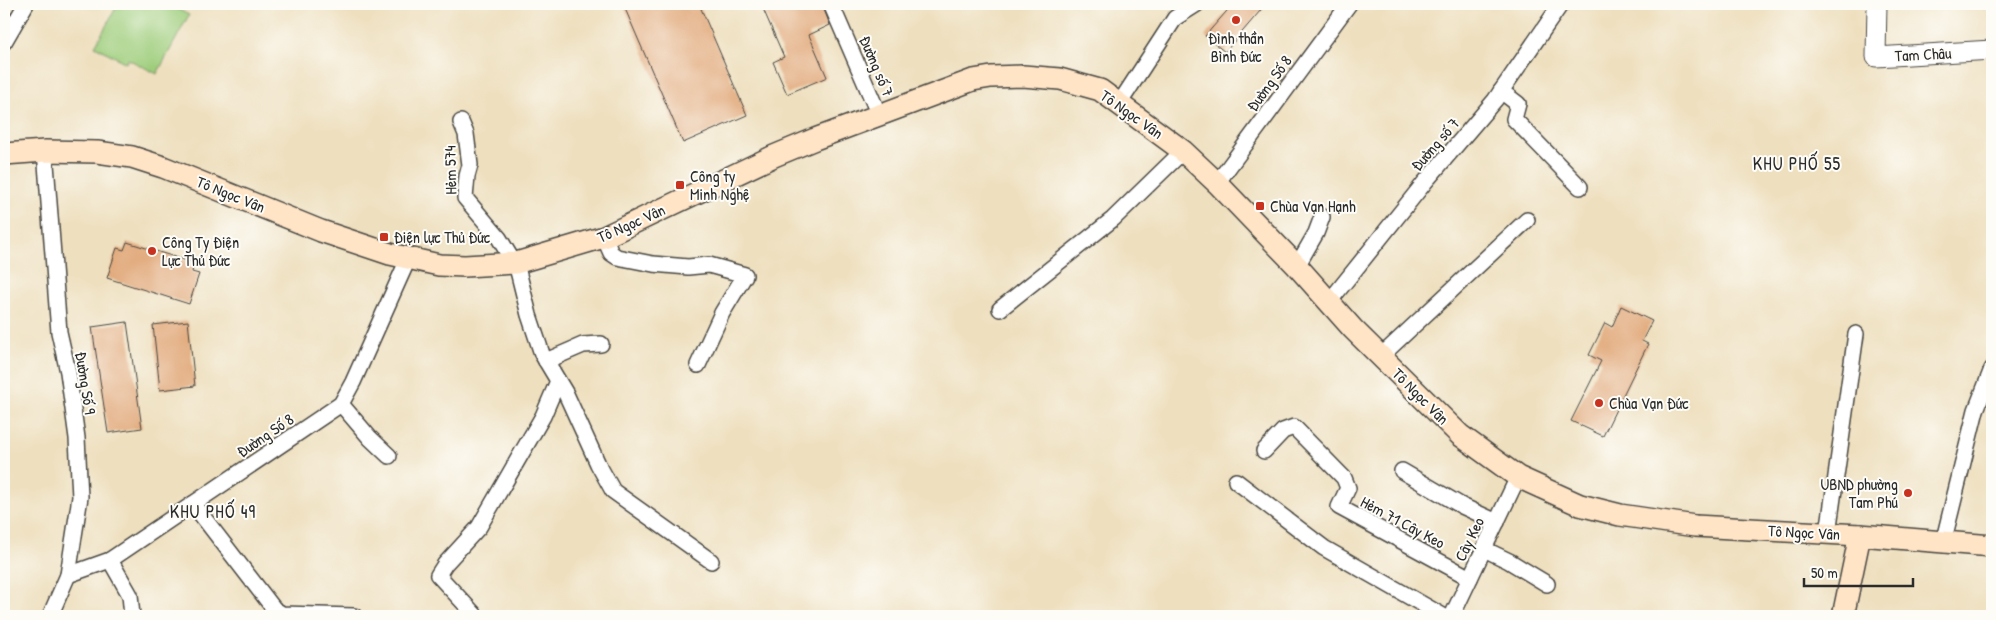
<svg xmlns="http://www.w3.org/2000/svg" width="1996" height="620" font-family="'Patrick Hand',sans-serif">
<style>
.green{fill:#9ecd7c;stroke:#647c54}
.building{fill:#e2ab7e}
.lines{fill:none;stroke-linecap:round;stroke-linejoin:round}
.minor-casing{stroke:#484641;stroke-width:18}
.tertiary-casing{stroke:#484641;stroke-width:21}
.secondary-casing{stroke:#484641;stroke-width:24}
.minor{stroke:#fff;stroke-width:15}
.tertiary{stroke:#fff;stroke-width:19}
.secondary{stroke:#ffe4c6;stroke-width:21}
.poi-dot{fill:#c8321e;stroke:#fdfcf7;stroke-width:2}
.labels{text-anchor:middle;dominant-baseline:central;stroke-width:4;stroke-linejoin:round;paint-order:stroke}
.poi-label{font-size:16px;fill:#2b2b2b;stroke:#fdfcf7;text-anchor:start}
.street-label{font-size:16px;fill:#2b2b2b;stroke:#fdfcf7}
.neighbourhood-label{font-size:18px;letter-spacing:1px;fill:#2b2b2b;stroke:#fdfcf7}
</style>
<rect width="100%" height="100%" fill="#fdfcf7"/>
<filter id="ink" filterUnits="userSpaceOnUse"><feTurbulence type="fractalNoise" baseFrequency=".02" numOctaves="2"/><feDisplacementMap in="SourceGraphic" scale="10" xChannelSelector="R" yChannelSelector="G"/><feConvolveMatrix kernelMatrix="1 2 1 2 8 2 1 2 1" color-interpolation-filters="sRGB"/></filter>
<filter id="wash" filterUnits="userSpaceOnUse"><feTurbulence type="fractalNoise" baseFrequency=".0096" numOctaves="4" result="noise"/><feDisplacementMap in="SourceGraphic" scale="20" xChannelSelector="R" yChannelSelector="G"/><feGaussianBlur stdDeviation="1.12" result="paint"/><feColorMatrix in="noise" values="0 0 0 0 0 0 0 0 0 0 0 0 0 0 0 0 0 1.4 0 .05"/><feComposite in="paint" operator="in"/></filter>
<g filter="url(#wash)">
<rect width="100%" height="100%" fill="#eedfbe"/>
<!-- green -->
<path class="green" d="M118,4h50l21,11 -32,59 -29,-15 -2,4 -31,-17z"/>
<g id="blocks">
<!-- building -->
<g class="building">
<path d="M623,4h76l48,111 -64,28z"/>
<path d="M761,4h61l8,21 -21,10 18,42 -40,17 -14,-32 11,-5z"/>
<path d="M1233,4h33l-41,48 -20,-16z"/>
<path d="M127,242l67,21 -2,9 7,2 -10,30 -82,-26 10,-30 7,2z"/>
<path d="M1621,306l31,15 -10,20 6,3 -45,92 -32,-15 30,-60 -12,-6 16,-32 7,4z"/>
<path d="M188,321l7,65 -35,4 -7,-65z"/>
<path d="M127,322l15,106 -34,5 -16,-106z"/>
</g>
</g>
</g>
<g filter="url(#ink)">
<use href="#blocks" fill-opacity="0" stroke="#484641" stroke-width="1"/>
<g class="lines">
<defs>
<g id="minor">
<path d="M831,4l48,111"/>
<path d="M4,42l22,-38"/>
<path d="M1501,91l17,13 -4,15 66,68"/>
<path d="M1119,104l56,-86 22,-14"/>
<path d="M461,122l5,12 4,31 -3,11 -2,22 34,40 15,25"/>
<path d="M45,151l14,181 9,40 9,66 3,59 -12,78 -18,41"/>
<path d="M1217,183l132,-179"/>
<path d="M604,237l7,16 6,4 36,7 35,3 21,-2 36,10 -23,38 -24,52"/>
<path d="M516,263l13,52 13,39 24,40 32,70 15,27 98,70"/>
<path d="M1297,266l19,-33 6,-16"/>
<path d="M1329,302l96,-120 70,-82 66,-96"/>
<path d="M1000,309l113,-90 70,-68"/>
<path d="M1381,356l146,-136"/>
<path d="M546,361l37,-16 18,-1"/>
<path d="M341,404l29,34 19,18"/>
<path d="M1264,451l19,-20 11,-4 50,51 4,10 -9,19 131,71"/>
<path d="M1402,471l60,35 35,16"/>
<path d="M1236,481l88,67 119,68"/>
<path d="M193,504l81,105 8,5 72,2"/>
<path d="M1828,533l28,-199"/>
<path d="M1943,543l33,-133 16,-41"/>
<path d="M1484,549l25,12 38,23"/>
<path d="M110,560l20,35 2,21"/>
<path d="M68,575l42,-15 231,-156 12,-22 56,-125"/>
<path d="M476,616l-38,-41 7,-11 34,-37 64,-111 15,-35"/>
<path d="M1452,616l66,-139"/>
</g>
<path id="tertiary" d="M1877,4l-1,53 116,-7"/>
<g id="secondary">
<path d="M4,154l41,-3 52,1 35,5 31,10 158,64 69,23 49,11 26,1 51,-3 88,-26 170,-81 41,-17 158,-59 18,-3 32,-1 37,3 40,11 19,14 64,47 34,32 80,83 56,63 107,106 58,42 62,28 40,10 75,11 165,9 132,11"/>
<path d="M1843,616l17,-81"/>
</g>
</defs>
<!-- minor casing -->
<use href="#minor" class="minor-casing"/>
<!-- tertiary casing -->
<use href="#tertiary" class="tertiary-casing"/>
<!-- secondary casing -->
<use href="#secondary" class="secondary-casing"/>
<!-- minor -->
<use href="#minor" class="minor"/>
<!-- tertiary -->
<use href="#tertiary" class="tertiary"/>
<!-- secondary -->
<use href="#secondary" class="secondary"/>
</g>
</g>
<!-- markers -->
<g class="poi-dot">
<circle cx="1236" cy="20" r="5"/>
<rect x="675" y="180" width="10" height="10" rx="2.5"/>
<rect x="1255" y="201" width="10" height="10" rx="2.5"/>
<rect x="379" y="232" width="10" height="10" rx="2.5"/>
<circle cx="152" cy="251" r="5"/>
<circle cx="1599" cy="403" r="5"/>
<circle cx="1908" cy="493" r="5"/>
</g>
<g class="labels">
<!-- poi labels -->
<g class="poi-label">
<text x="1236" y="38" text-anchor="middle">Đình thần<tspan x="1236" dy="18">Bình Đức</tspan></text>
<text x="690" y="176">Công ty<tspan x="690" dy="18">Minh Nghệ</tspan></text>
<text x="1270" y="206">Chùa Vạn Hạnh</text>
<text x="394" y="237">Điện lực Thủ Đức</text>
<text x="162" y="242">Công Ty Điện<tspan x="162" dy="18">Lực Thủ Đức</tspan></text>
<text x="1609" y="403">Chùa Vạn Đức</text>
<text x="1898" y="484" text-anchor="end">UBND phường<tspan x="1898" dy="18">Tam Phú</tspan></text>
</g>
<!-- street labels -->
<g class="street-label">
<text transform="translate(1923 54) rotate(-3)">Tam Châu</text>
<text transform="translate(877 66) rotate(67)">Đường số 7</text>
<text transform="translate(1269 83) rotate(-54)">Đường Số 8</text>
<text transform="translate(1132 114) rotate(35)">Tô Ngọc Vân</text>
<text transform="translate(1435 144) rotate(-49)">Đường số 7</text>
<text transform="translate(450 170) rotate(-91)">Hẻm 574</text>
<text transform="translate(231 194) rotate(22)">Tô Ngọc Vân</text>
<text transform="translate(631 223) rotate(-24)">Tô Ngọc Vân</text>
<text transform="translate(86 383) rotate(81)">Đường Số 9</text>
<text transform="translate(1421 396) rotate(45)">Tô Ngọc Vân</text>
<text transform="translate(265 435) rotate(-34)">Đường Số 8</text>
<text transform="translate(1403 522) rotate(28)">Hẻm 71 Cây Keo</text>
<text transform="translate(1804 532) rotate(3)">Tô Ngọc Vân</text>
<text transform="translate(1469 539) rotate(-64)">Cây Keo</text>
</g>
<!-- neighbourhood labels -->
<g class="neighbourhood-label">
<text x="1797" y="163">KHU PHỐ 55</text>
<text x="213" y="511">KHU PHỐ 49</text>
</g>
</g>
<!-- margin -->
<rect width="1996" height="620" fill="none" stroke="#fdfcf7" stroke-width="20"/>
<!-- scale -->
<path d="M1804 578v8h109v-8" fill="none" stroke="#2b2b2b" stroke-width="2.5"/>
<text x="1811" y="578" font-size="15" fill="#2b2b2b" stroke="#fdfcf7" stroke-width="4" paint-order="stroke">50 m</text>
</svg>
